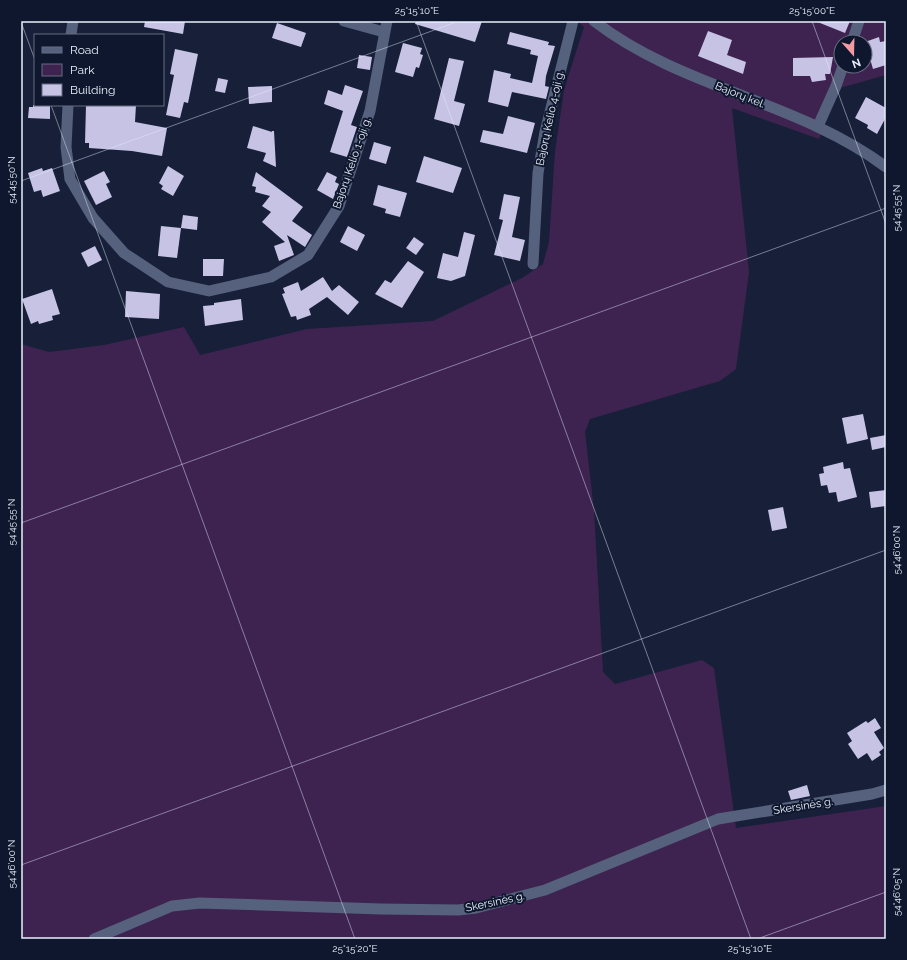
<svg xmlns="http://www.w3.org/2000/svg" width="907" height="960" font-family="Raleway,sans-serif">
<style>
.green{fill:#3e2351;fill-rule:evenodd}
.building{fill:#c6c3e5}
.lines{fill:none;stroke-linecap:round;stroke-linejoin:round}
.minor{stroke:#55617d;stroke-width:11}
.ticks{fill:none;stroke:#e9effc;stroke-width:1;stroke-opacity:0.45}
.labels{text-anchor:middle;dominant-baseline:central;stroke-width:4;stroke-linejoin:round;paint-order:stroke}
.street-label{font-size:11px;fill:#e9effc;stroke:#0e172d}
.neatline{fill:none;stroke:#e9effc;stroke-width:1.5}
.ticks-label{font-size:10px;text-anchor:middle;fill:#e9effc}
</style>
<rect width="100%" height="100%" fill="#172038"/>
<!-- green -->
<path class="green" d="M577,21h309v54l-46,13 -21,51 -87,-31 17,164 -13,97 -16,12 -130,38 -5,13 9,78 9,162 12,12 87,-24 12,8 22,160 150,-22v133h-865v-595l28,8 55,-7 80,-18 16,28 107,-26 126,-8 89,-43 21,-14 6,-22 6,-90 9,-62 20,-63zM841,42h24v24h-24z"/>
<!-- building -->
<g class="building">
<path d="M145,21h40l-2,13 -39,-7z"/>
<path d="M416,21h66l-7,21 -60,-18z"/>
<path d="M815,21h35l-5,12z"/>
<path d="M277,23l29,10 -5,14 -29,-9z"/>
<path d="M708,31l24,9 -5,15 19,7 -3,12 -45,-18z"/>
<path d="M510,32l39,10 -1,3 7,1 -9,30 -1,10 4,1 -3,12 -34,-7 -4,15 -20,-5 6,-32 17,4 -1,4 22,5 6,-27 -8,-2 1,-4 -24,-6z"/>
<path d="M879,37l1,5 6,-1v24l-13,4 -8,-27z"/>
<path d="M403,43l19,5 -2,6 3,1 -4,13 -3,-1 -3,10 -18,-5z"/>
<path d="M175,49l23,5 -10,49 -4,-1 -4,16 -14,-3 8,-40 -4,-1z"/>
<path d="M359,55l13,2 -2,13 -13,-2z"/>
<path d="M833,57l-3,17h-5l1,6 -14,2 -2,-6h-17v-18z"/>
<path d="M449,58l15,3 -10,40 11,3 -6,22 -25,-7z"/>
<path d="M218,78l10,2 -3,13 -10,-2z"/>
<path d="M345,85l18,6 -12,34 6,2 -10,30 -17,-5 13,-41 -19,-7 4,-14 14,5z"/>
<path d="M272,86v16l-23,2 -1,-17z"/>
<path d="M866,97l20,11v9l-9,17 -10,-6 1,-3 -13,-7z"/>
<path d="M33,105h17v14l-22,-1 1,-11h4z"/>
<path d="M86,105h50l-1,17 32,6 -5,28 -30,-5 -43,-3v-5h-4z"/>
<path d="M508,116l27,7 -8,30 -47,-11 3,-12 20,4z"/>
<path d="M253,126l19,6 -2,7 2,-8h2l2,36 -13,-6 3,-8 -19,-5z"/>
<path d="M374,142l17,5 -5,17 -17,-5z"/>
<path d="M424,156l38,12 -9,25 -37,-11z"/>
<path d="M168,166l16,10 -11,20 -12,-7 2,-3 -4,-3z"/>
<path d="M42,168l1,3 9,-3 8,23 -17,6 -2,-7 -7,2 -6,-19z"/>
<path d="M104,171l6,11 -4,2 6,13 -16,8 -12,-24z"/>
<path d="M256,172l47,35 -11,14 20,14 -7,12 -18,-12 7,20 -15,6 -5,-15 11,-4 -23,-20 9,-10 -9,-6 8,-10 -15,-4 1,-5 -4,-1z"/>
<path d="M327,172l10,5 -2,5 4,2 -6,15 -16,-9z"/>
<path d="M378,185l29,8 -7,24 -15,-4 1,-4 -13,-4z"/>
<path d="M504,194l16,3 -8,40 13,3 -5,21 -26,-6 9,-35 -4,-1z"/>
<path d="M183,215l15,2 -1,13 -16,-2z"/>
<path d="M161,226l20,2 -4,30 -19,-2z"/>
<path d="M348,226l17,9 -8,16 -17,-9z"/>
<path d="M464,232l11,3 -10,41 -14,5 -14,-3 6,-25 15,4z"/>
<path d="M414,237l10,7 -8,11 -10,-7z"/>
<path d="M95,246l7,14 -14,7 -7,-14z"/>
<path d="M203,259h21l-1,17h-20z"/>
<path d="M408,261l16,11 -22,36 -27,-14 10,-14 6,3z"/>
<path d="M323,277l9,14 7,-6 20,17 -11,13 -21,-18 -18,12 2,6 -14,5 -1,-4 -5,1 -9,-23 3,-1 -2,-5 15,-6 3,9z"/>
<path d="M52,289l8,25 -8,2 1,4 -14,4 -1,-3 -7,3 -9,-25z"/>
<path d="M126,291l34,3 -1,25 -34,-2z"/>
<path d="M241,299l2,21 -38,6 -2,-20 11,-1v-2z"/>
<path d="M863,414l5,25 -21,5 -5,-26z"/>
<path d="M886,435v12l-14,3 -2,-12z"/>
<path d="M843,462l1,7 6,-1 7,29 -19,5 -2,-10 -7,1 -2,-8 -6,1 -2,-12 5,-1 -1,-6z"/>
<path d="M886,490v16l-15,2 -2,-16z"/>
<path d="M783,507l4,21 -15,3 -4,-21z"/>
<path d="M875,718l6,10 -7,4 10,16 -5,4 2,3 -9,6 -5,-8 -9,6 -10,-15 4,-3 -5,-8 19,-12 2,2z"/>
<path d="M807,785l3,11 -19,4 -3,-9z"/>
</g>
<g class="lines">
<!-- minor -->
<g class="minor">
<path d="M344,21l40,11"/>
<path d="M594,21c88,68 204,80 292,146"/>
<path d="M71,35l2,-14"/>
<path d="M852,42l7,-21"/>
<path d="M68,105l-2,42 4,32 23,39 31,35 44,29 41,9 62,-14 37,-22 31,-49 31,-95 17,-90"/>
<path d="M818,126l18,-40 7,-20"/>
<path d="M533,264l5,-91 7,-41 28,-111"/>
<path d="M94,939l78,-33 28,-3 181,6 77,1 18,-2 69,-18 173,-71 154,-25 14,-4"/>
</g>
</g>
<!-- ticks -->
<path class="ticks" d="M416,21l335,918M812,21l74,203M21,22l14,38M51,105l304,834M21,181l438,-160M21,523l865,-315M21,865l865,-315M757,939l129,-47"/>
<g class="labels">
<!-- street labels -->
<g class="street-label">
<text transform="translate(740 95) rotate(22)">Bajorų kel.</text>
<text transform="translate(550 118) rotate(-78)">Bajorų Kelio 4-oji g.</text>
<text transform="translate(352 163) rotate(-71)">Bajorų Kelio 1-oji g.</text>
<text transform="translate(803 806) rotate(-9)">Skersinės g.</text>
<text transform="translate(495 902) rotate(-12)">Skersinės g.</text>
</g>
</g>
<!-- border -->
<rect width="907" height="960" fill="none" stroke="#0e172d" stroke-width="44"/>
<!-- legend -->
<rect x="34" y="34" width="130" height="72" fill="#0e172d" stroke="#666d80"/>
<rect x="42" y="47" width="20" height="6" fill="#55617d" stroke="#666d80"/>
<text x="70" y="54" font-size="12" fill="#e9effc">Road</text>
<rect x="42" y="64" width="20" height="12" fill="#3e2351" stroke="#666d80"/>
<text x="70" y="74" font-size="12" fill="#e9effc">Park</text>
<rect x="42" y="84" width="20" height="12" fill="#c6c3e5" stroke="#666d80"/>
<text x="70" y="94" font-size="12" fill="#e9effc">Building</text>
<!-- north arrow -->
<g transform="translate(853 54) rotate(160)"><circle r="19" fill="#0e172d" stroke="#666d80"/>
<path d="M0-3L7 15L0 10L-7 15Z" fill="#f49aa2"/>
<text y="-6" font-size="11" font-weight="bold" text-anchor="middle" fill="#e9effc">N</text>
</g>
<rect x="22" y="22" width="863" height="916" class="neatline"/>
<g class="ticks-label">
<text x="417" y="14">25°15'10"E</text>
<text x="812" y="14">25°15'00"E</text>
<text transform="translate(11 180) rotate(-90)" y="4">54°45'50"N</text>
<text transform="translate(896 208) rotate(-90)" y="4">54°45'55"N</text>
<text transform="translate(11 522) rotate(-90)" y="4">54°45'55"N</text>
<text transform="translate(896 550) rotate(-90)" y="4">54°46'00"N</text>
<text transform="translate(11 864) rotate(-90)" y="4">54°46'00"N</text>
<text transform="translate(896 892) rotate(-90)" y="4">54°46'05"N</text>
<text x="355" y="952">25°15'20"E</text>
<text x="750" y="952">25°15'10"E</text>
</g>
</svg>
